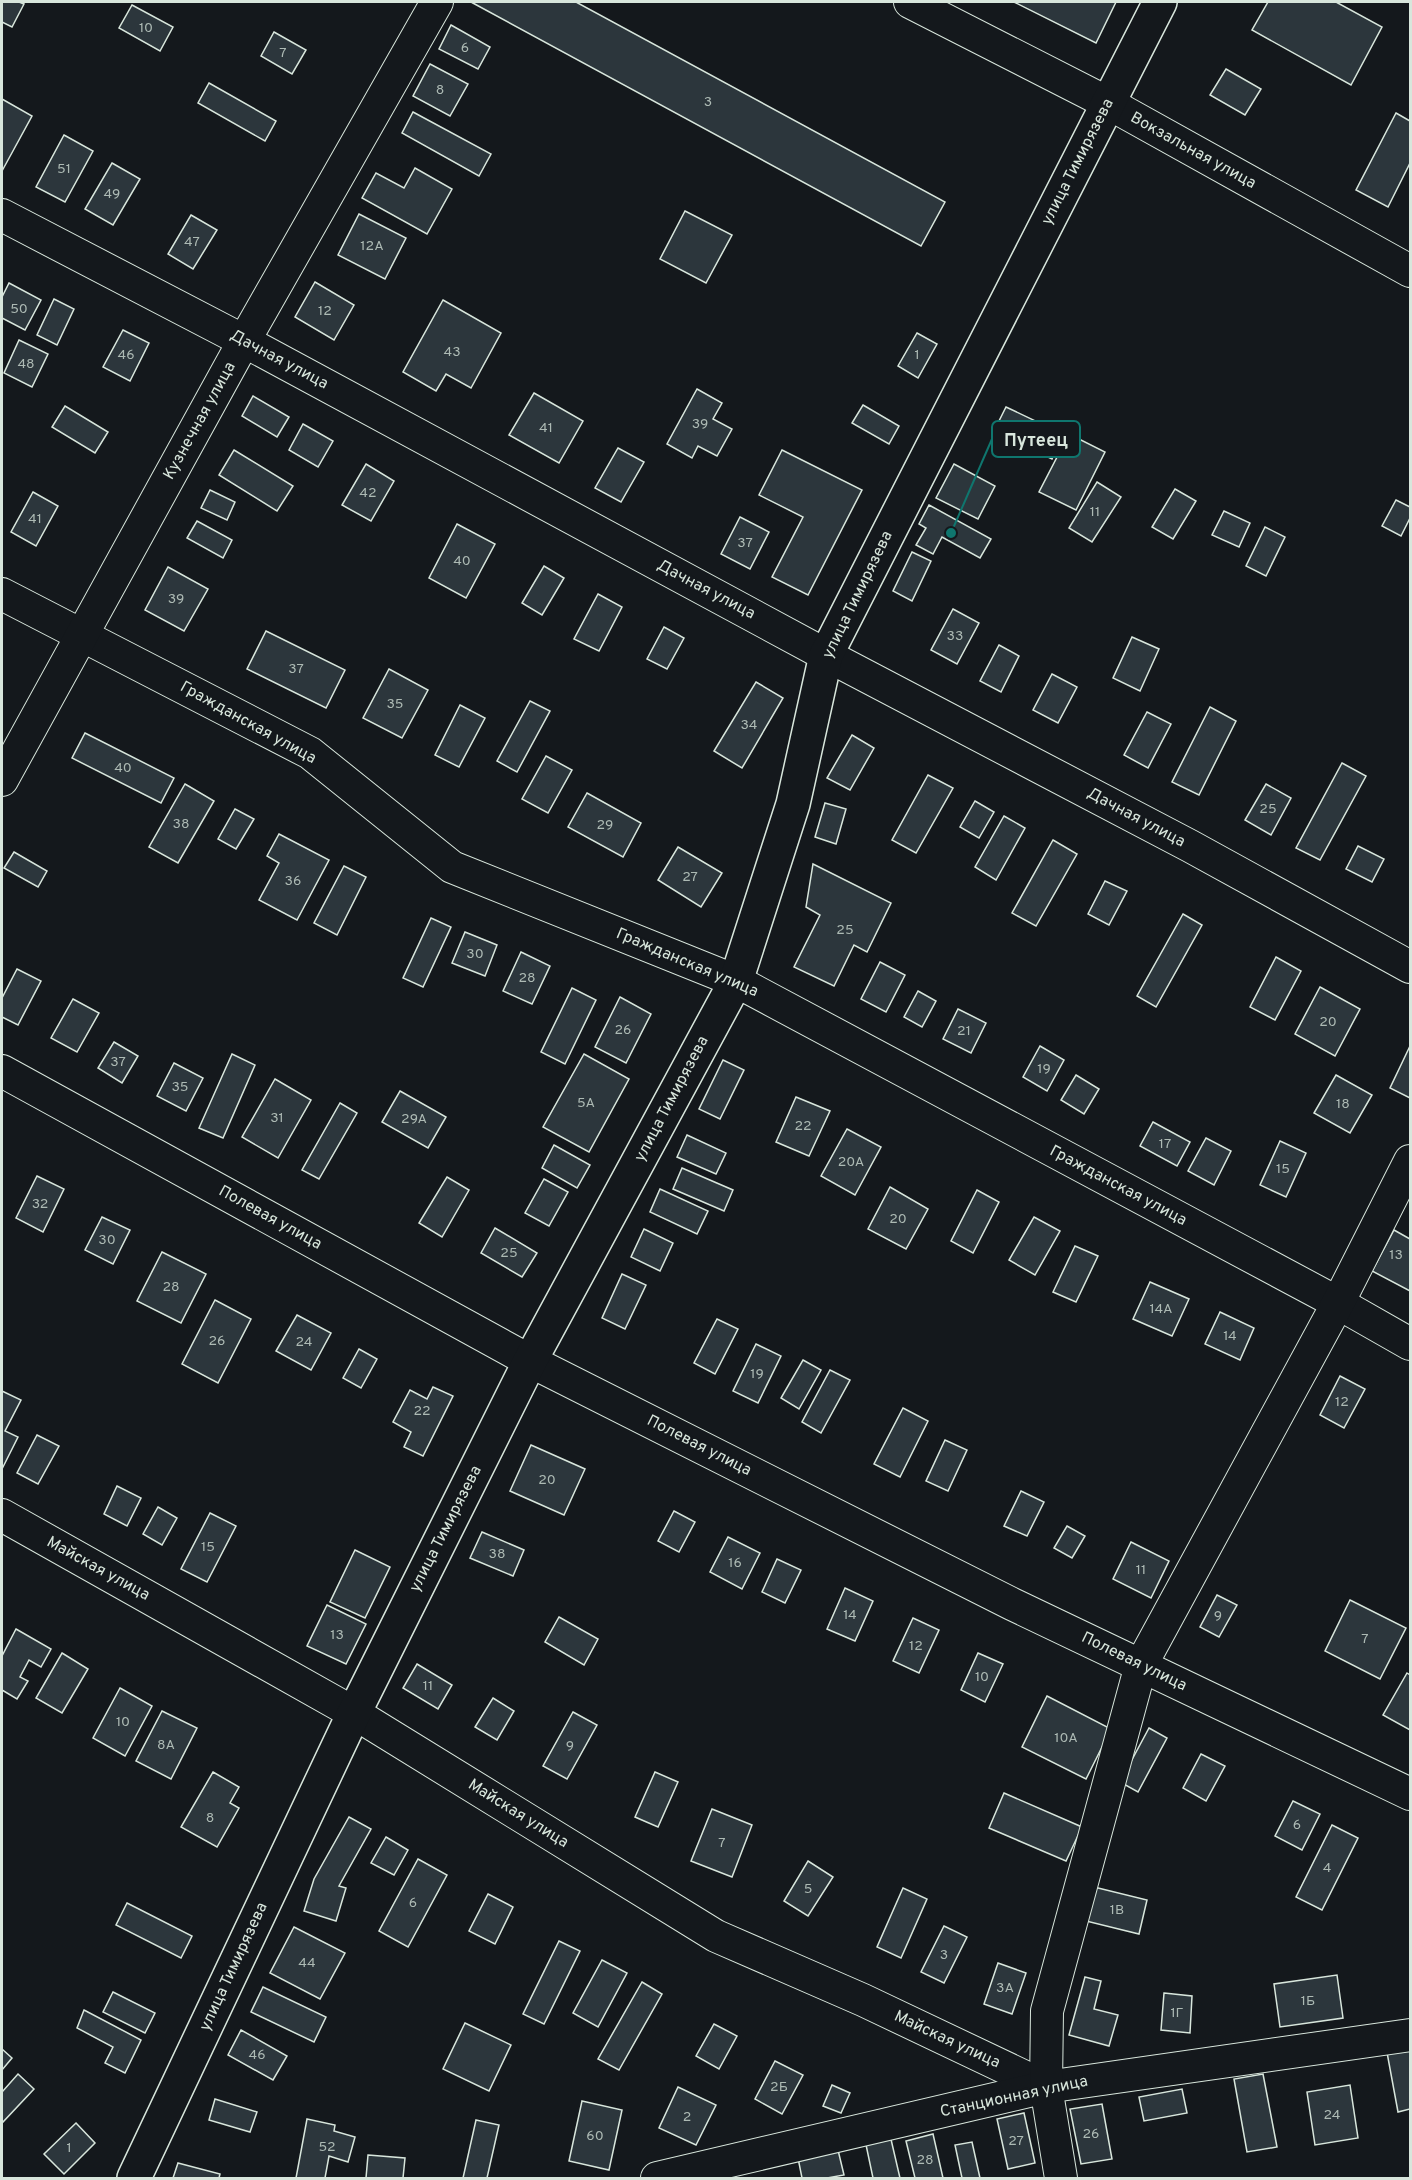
<svg xmlns="http://www.w3.org/2000/svg" width="1412" height="2180" font-family="Overpass,sans-serif">
<style>
.building{fill:#2c363c;stroke:#d8e6dc;stroke-width:1.5}
.lines{fill:none;stroke-linecap:round;stroke-linejoin:round}
.minor-casing{stroke:#d8e6dc;stroke-width:34}
.major-casing{stroke:#d8e6dc;stroke-width:36}
.minor{stroke:#14181c;stroke-width:32}
.major{stroke:#14181c;stroke-width:33}
.labels{text-anchor:middle;dominant-baseline:central;stroke-width:4.5;stroke-linejoin:round;paint-order:stroke}
.number-label{font-size:14px;fill:#adbab4}
.street-label{font-size:16px;fill:#d8e6dc;stroke:#14181c}
.leader{fill:none;stroke:#0f766e;stroke-width:2}
.callout-dot{fill:#0f766e;stroke:#14181c;stroke-width:2}
.callout{fill:#14181c;stroke:#0f766e;stroke-width:2}
.callout-label{font-size:18px;text-anchor:middle;font-weight:bold;fill:#d8e6dc}
</style>
<rect width="100%" height="100%" fill="#14181c"/>
<!-- building -->
<g class="building">
<path d="M2,2h17l5,2 -12,23 -10,-5z"/>
<path d="M471,2h105l369,200 -24,44z"/>
<path d="M1014,2h102l-20,41z"/>
<path d="M1268,2h68l46,25 -31,58 -99,-55z"/>
<path d="M132,5l41,22 -13,24 -41,-23z"/>
<path d="M451,25l39,22 -12,22 -39,-20z"/>
<path d="M274,32l32,18 -14,24 -31,-18z"/>
<path d="M430,64l38,20 -18,32 -37,-20z"/>
<path d="M1226,69l35,20 -16,26 -35,-20z"/>
<path d="M209,83l67,38 -11,20 -67,-38z"/>
<path d="M2,99l30,17 -30,55z"/>
<path d="M413,112l78,42 -12,22 -77,-43z"/>
<path d="M1396,113l14,8v42l-22,44 -32,-17z"/>
<path d="M64,135l29,16 -28,51 -29,-15z"/>
<path d="M112,163l28,16 -27,46 -28,-16z"/>
<path d="M415,168l37,21 -25,45 -65,-36 14,-25 28,15z"/>
<path d="M685,211l47,24 -26,48 -46,-24z"/>
<path d="M359,214l47,24 -21,41 -47,-24z"/>
<path d="M191,215l26,15 -24,39 -25,-15z"/>
<path d="M315,282l39,23 -20,35 -39,-23z"/>
<path d="M9,283l32,17 -16,30 -23,-12v-21z"/>
<path d="M54,299l20,10 -17,36 -20,-10z"/>
<path d="M443,300l58,33 -30,55 -25,-14 -10,17 -33,-19z"/>
<path d="M123,330l26,13 -19,38 -27,-14z"/>
<path d="M917,333l20,11 -19,34 -20,-12z"/>
<path d="M19,340l29,14 -16,33 -28,-14z"/>
<path d="M697,389l25,14 -9,16 19,10 -15,27 -19,-10 -6,12 -25,-14z"/>
<path d="M534,393l49,28 -24,42 -50,-28z"/>
<path d="M253,396l36,21 -12,20 -35,-21z"/>
<path d="M863,405l36,21 -10,18 -37,-21z"/>
<path d="M65,406l43,26 -13,21 -43,-26z"/>
<path d="M1006,407l57,27 -11,25 -58,-28z"/>
<path d="M303,424l30,17 -15,26 -29,-17z"/>
<path d="M1069,434l36,18 -29,58 -37,-18z"/>
<path d="M618,448l26,14 -23,40 -26,-14z"/>
<path d="M234,450l59,36 -16,25 -58,-36z"/>
<path d="M782,450l80,40 -54,105 -36,-18 31,-60 -44,-22z"/>
<path d="M366,464l28,17 -23,40 -29,-16z"/>
<path d="M954,464l41,22 -17,33 -42,-21z"/>
<path d="M1097,482l24,15 -29,45 -23,-14z"/>
<path d="M1175,489l21,12 -23,38 -21,-12z"/>
<path d="M210,490l25,12 -8,18 -26,-12z"/>
<path d="M33,492l25,14 -22,40 -25,-14z"/>
<path d="M1396,500l14,7v11l-9,18 -19,-10z"/>
<path d="M929,505l62,34 -11,19 -38,-21 -9,17 -17,-9 10,-17 -7,-4z"/>
<path d="M1224,511l26,12 -11,24 -27,-12z"/>
<path d="M740,517l29,15 -19,37 -29,-15z"/>
<path d="M197,521l35,19 -9,18 -36,-20z"/>
<path d="M457,524l38,20 -29,54 -37,-20z"/>
<path d="M1265,527l20,10 -19,39 -20,-10z"/>
<path d="M912,552l19,9 -19,40 -19,-10z"/>
<path d="M544,566l20,12 -22,37 -20,-12z"/>
<path d="M168,567l40,22 -24,42 -39,-21z"/>
<path d="M598,594l24,13 -23,44 -25,-12z"/>
<path d="M953,609l26,14 -22,41 -26,-14z"/>
<path d="M664,627l20,11 -17,31 -20,-10z"/>
<path d="M266,631l79,39 -19,38 -79,-39z"/>
<path d="M1132,637l27,12 -19,42 -27,-13z"/>
<path d="M999,645l20,11 -18,36 -21,-11z"/>
<path d="M389,669l39,21 -26,48 -39,-20z"/>
<path d="M1052,674l25,13 -19,36 -25,-13z"/>
<path d="M756,682l27,16 -41,70 -28,-17z"/>
<path d="M530,701l20,10 -33,61 -20,-11z"/>
<path d="M460,705l25,13 -26,49 -24,-12z"/>
<path d="M1210,707l26,14 -37,74 -27,-13z"/>
<path d="M1147,712l24,12 -23,44 -24,-13z"/>
<path d="M85,733l89,45 -13,25 -89,-45z"/>
<path d="M852,735l22,13 -24,42 -23,-12z"/>
<path d="M546,756l26,14 -24,43 -26,-14z"/>
<path d="M1342,763l24,13 -46,84 -24,-12z"/>
<path d="M928,775l25,13 -37,65 -24,-13z"/>
<path d="M185,784l29,17 -36,62 -29,-16z"/>
<path d="M1266,784l25,14 -20,37 -26,-15z"/>
<path d="M587,793l54,30 -18,34 -55,-30z"/>
<path d="M975,801l19,11 -15,26 -19,-11z"/>
<path d="M825,803l21,6 -10,35 -21,-7z"/>
<path d="M235,809l19,10 -18,30 -18,-10z"/>
<path d="M1004,816l21,12 -29,52 -21,-13z"/>
<path d="M279,834l50,26 -32,60 -38,-20 20,-37 -12,-7z"/>
<path d="M1053,840l24,14 -41,72 -24,-13z"/>
<path d="M1358,846l26,13 -12,23 -26,-13z"/>
<path d="M678,847l44,26 -21,34 -43,-27z"/>
<path d="M14,852l33,19 -9,16 -34,-19z"/>
<path d="M813,864l78,39 -24,49 -13,-7 -20,41 -40,-19 26,-52 -14,-8z"/>
<path d="M344,866l22,11 -29,58 -23,-12z"/>
<path d="M1105,881l22,10 -18,34 -21,-11z"/>
<path d="M1183,914l19,11 -46,82 -19,-11z"/>
<path d="M431,918l20,9 -28,60 -20,-9z"/>
<path d="M465,932l32,13 -12,31 -33,-13z"/>
<path d="M521,952l29,14 -18,38 -29,-13z"/>
<path d="M1276,957l25,14 -26,49 -25,-13z"/>
<path d="M880,962l25,13 -19,37 -25,-13z"/>
<path d="M17,969l24,12 -23,44 -16,-8v-19z"/>
<path d="M1320,987l40,22 -25,47 -40,-22z"/>
<path d="M572,988l24,12 -31,64 -24,-12z"/>
<path d="M918,991l18,10 -14,26 -18,-10z"/>
<path d="M620,997l31,17 -25,49 -31,-16z"/>
<path d="M73,999l26,14 -22,39 -26,-14z"/>
<path d="M958,1009l28,14 -15,30 -28,-14z"/>
<path d="M114,1042l24,14 -16,27 -24,-15z"/>
<path d="M1040,1046l24,14 -17,31 -24,-14z"/>
<path d="M1410,1046v52l-20,-10z"/>
<path d="M232,1054l23,11 -32,73 -24,-10z"/>
<path d="M584,1054l45,25 -40,73 -46,-25z"/>
<path d="M723,1060l21,10 -24,49 -21,-10z"/>
<path d="M174,1063l29,15 -17,33 -29,-15z"/>
<path d="M1076,1075l23,14 -15,25 -23,-14z"/>
<path d="M1336,1075l36,20 -22,38 -36,-20z"/>
<path d="M275,1079l36,21 -33,58 -36,-21z"/>
<path d="M400,1091l46,26 -18,31 -46,-26z"/>
<path d="M796,1097l34,14 -21,45 -33,-14z"/>
<path d="M340,1103l17,10 -38,66 -17,-9z"/>
<path d="M1153,1122l37,20 -13,24 -37,-20z"/>
<path d="M847,1129l34,18 -26,48 -34,-19z"/>
<path d="M687,1135l39,18 -10,21 -39,-17z"/>
<path d="M1206,1138l25,13 -17,34 -26,-14z"/>
<path d="M1280,1141l26,12 -20,44 -26,-12z"/>
<path d="M554,1145l36,20 -13,23 -35,-20z"/>
<path d="M682,1168l51,22 -9,21 -51,-22z"/>
<path d="M37,1176l27,13 -21,43 -27,-14z"/>
<path d="M447,1177l22,13 -27,47 -23,-14z"/>
<path d="M544,1179l24,13 -19,34 -24,-13z"/>
<path d="M890,1187l38,22 -22,40 -38,-20z"/>
<path d="M660,1189l48,22 -11,23 -47,-22z"/>
<path d="M977,1190l22,12 -26,51 -22,-12z"/>
<path d="M102,1217l28,13 -17,34 -28,-14z"/>
<path d="M1034,1217l26,14 -25,44 -26,-15z"/>
<path d="M495,1228l42,25 -15,24 -41,-24z"/>
<path d="M644,1229l29,14 -13,28 -29,-14z"/>
<path d="M1394,1230l16,9v52l-38,-20z"/>
<path d="M1075,1246l23,10 -22,46 -23,-10z"/>
<path d="M162,1252l44,22 -25,49 -44,-22z"/>
<path d="M622,1274l24,11 -21,44 -23,-11z"/>
<path d="M1150,1282l39,17 -17,37 -39,-17z"/>
<path d="M215,1300l36,19 -33,64 -36,-19z"/>
<path d="M1220,1312l34,16 -14,32 -35,-16z"/>
<path d="M297,1315l34,18 -20,37 -35,-19z"/>
<path d="M717,1319l21,10 -23,45 -21,-11z"/>
<path d="M756,1344l25,12 -23,47 -25,-12z"/>
<path d="M359,1349l18,10 -16,29 -18,-10z"/>
<path d="M803,1360l18,10 -22,39 -18,-11z"/>
<path d="M830,1370l20,10 -29,53 -19,-11z"/>
<path d="M1340,1376l25,13 -21,39 -24,-13z"/>
<path d="M433,1387l20,9 -30,60 -19,-9 7,-15 -18,-10 17,-32 17,9z"/>
<path d="M2,1391l19,9 -16,31 13,6 -16,32z"/>
<path d="M903,1408l25,13 -28,56 -26,-13z"/>
<path d="M37,1435l22,11 -21,38 -21,-11z"/>
<path d="M945,1440l22,10 -19,41 -22,-10z"/>
<path d="M531,1445l54,24 -21,46 -54,-24z"/>
<path d="M117,1486l24,12 -14,28 -23,-12z"/>
<path d="M1021,1491l23,11 -17,34 -23,-10z"/>
<path d="M158,1507l19,11 -15,27 -19,-11z"/>
<path d="M674,1511l21,11 -16,30 -21,-11z"/>
<path d="M210,1513l26,13 -29,56 -26,-13z"/>
<path d="M1067,1526l18,10 -13,22 -18,-10z"/>
<path d="M482,1532l42,18 -11,26 -43,-18z"/>
<path d="M728,1537l32,16 -18,36 -32,-17z"/>
<path d="M1131,1542l38,19 -18,37 -38,-19z"/>
<path d="M355,1550l35,17 -25,51 -35,-16z"/>
<path d="M777,1559l24,11 -16,33 -23,-11z"/>
<path d="M845,1588l28,13 -18,40 -28,-12z"/>
<path d="M1217,1595l20,10 -18,32 -19,-10z"/>
<path d="M1350,1600l56,28 -26,51 -55,-28z"/>
<path d="M327,1605l39,19 -20,40 -39,-18z"/>
<path d="M559,1617l39,22 -14,26 -39,-23z"/>
<path d="M913,1618l26,12 -20,43 -26,-12z"/>
<path d="M16,1629l35,20 -10,18 -12,-7 -9,17 8,4 -11,18 -15,-9v-34z"/>
<path d="M62,1653l26,16 -26,44 -26,-15z"/>
<path d="M978,1653l25,11 -18,38 -24,-12z"/>
<path d="M417,1664l35,21 -14,24 -35,-21z"/>
<path d="M1407,1673l3,2v55l-27,-15z"/>
<path d="M120,1688l32,18 -27,50 -32,-18z"/>
<path d="M1047,1696l64,33 -25,50 -64,-32z"/>
<path d="M493,1698l21,13 -17,29 -22,-13z"/>
<path d="M162,1711l35,17 -26,51 -35,-18z"/>
<path d="M573,1712l24,13 -30,54 -24,-13z"/>
<path d="M1149,1728l18,10 -29,54 -18,-10z"/>
<path d="M1201,1754l24,12 -19,35 -23,-13z"/>
<path d="M213,1772l26,15 -9,16 9,5 -22,39 -36,-20z"/>
<path d="M655,1772l23,10 -20,45 -23,-10z"/>
<path d="M1004,1793l78,34 -16,34 -77,-33z"/>
<path d="M1293,1801l27,13 -18,36 -27,-14z"/>
<path d="M712,1809l40,16 -20,52 -41,-16z"/>
<path d="M349,1817l22,12 -32,57 7,2 -10,33 -32,-10 10,-32z"/>
<path d="M1332,1825l26,13 -36,72 -26,-13z"/>
<path d="M386,1837l22,13 -14,25 -23,-12z"/>
<path d="M418,1859l29,16 -39,72 -29,-16z"/>
<path d="M808,1861l25,16 -25,39 -24,-15z"/>
<path d="M1094,1887l53,13 -8,34 -53,-13z"/>
<path d="M903,1888l24,11 -26,59 -24,-11z"/>
<path d="M488,1894l25,13 -18,37 -26,-13z"/>
<path d="M127,1903l65,33 -11,22 -65,-33z"/>
<path d="M944,1926l23,11 -23,46 -23,-11z"/>
<path d="M294,1927l51,26 -25,46 -50,-26z"/>
<path d="M559,1941l21,10 -36,73 -21,-10z"/>
<path d="M602,1960l25,13 -29,54 -25,-14z"/>
<path d="M998,1963l28,10 -14,41 -28,-10z"/>
<path d="M1337,1975l6,43 -63,9 -6,-43z"/>
<path d="M1085,1977l16,4 -7,28 24,6 -9,31 -40,-11z"/>
<path d="M642,1982l20,12 -43,76 -21,-11z"/>
<path d="M263,1987l63,30 -12,25 -63,-30z"/>
<path d="M113,1992l42,21 -10,20 -42,-21z"/>
<path d="M1164,1993l28,3 -2,37 -29,-3z"/>
<path d="M84,2010l57,30 -16,33 -20,-10 8,-16 -36,-19z"/>
<path d="M465,2023l46,22 -22,46 -46,-22z"/>
<path d="M714,2024l23,12 -18,33 -23,-13z"/>
<path d="M241,2030l46,26 -14,24 -45,-25z"/>
<path d="M1410,2042v67l-12,3 -12,-65z"/>
<path d="M2,2049l10,9 -10,12z"/>
<path d="M775,2061l28,14 -21,39 -27,-15z"/>
<path d="M18,2074l16,15 -32,34v-31z"/>
<path d="M1263,2074l14,73 -30,5 -13,-73z"/>
<path d="M832,2085l18,8 -9,20 -18,-7z"/>
<path d="M1350,2085l8,53 -43,7 -8,-53z"/>
<path d="M678,2087l38,18 -20,40 -37,-17z"/>
<path d="M1182,2089l5,24 -43,8 -5,-24z"/>
<path d="M215,2099l42,13 -7,20 -41,-12z"/>
<path d="M582,2101l40,9 -13,60 -40,-9z"/>
<path d="M1102,2104l10,55 -31,5 -11,-55z"/>
<path d="M1024,2113l11,50 -27,6 -11,-50z"/>
<path d="M307,2119l28,6 -1,6 21,6 -7,25 -19,-6 -4,22h-29z"/>
<path d="M476,2120l23,5 -12,53h-24z"/>
<path d="M76,2123l19,20 -31,31 -20,-20z"/>
<path d="M933,2134l10,44h-28l-9,-37z"/>
<path d="M890,2135l10,43h-27l-8,-38z"/>
<path d="M972,2142l8,36h-18l-7,-33z"/>
<path d="M838,2150l6,25 -17,3h-25l-4,-20z"/>
<path d="M368,2155l37,3 -2,20h-37z"/>
<path d="M178,2163l42,11 -1,4h-46z"/>
</g>
<g class="lines">
<defs>
<g id="minor">
<path d="M910,2l198,101 302,168"/>
<path d="M2,215l242,126 582,314 364,191 220,121"/>
<path d="M2,594l308,159 142,114 284,114 602,322 72,41"/>
<path d="M2,780l242,-439 193,-339"/>
<path d="M2,1071l528,290 482,243 398,190"/>
<path d="M2,1515l352,198 362,223 147,64 183,87"/>
<path d="M657,2178l389,-91 364,-52"/>
<path d="M1061,2178l-15,-91 1,-76 94,-346 197,-362 72,-142"/>
</g>
<path id="major" d="M134,2178l220,-465 176,-352 206,-380 57,-177 33,-149 334,-653"/>
</defs>
<!-- minor casing -->
<use href="#minor" class="minor-casing"/>
<!-- major casing -->
<use href="#major" class="major-casing"/>
<!-- minor -->
<use href="#minor" class="minor"/>
<!-- major -->
<use href="#major" class="major"/>
</g>
<g class="labels">
<!-- number labels -->
<g class="number-label">
<text x="146" y="28">10</text>
<text x="465" y="48">6</text>
<text x="283" y="53">7</text>
<text x="440" y="90">8</text>
<text x="708" y="102">3</text>
<text x="64" y="169">51</text>
<text x="112" y="194">49</text>
<text x="192" y="242">47</text>
<text x="372" y="246">12А</text>
<text x="19" y="309">50</text>
<text x="325" y="311">12</text>
<text x="452" y="352">43</text>
<text x="126" y="355">46</text>
<text x="917" y="355">1</text>
<text x="26" y="364">48</text>
<text x="700" y="424">39</text>
<text x="546" y="428">41</text>
<text x="368" y="493">42</text>
<text x="1095" y="512">11</text>
<text x="35" y="519">41</text>
<text x="745" y="543">37</text>
<text x="462" y="561">40</text>
<text x="176" y="599">39</text>
<text x="955" y="636">33</text>
<text x="296" y="669">37</text>
<text x="395" y="704">35</text>
<text x="749" y="725">34</text>
<text x="123" y="768">40</text>
<text x="1268" y="809">25</text>
<text x="181" y="824">38</text>
<text x="605" y="825">29</text>
<text x="690" y="877">27</text>
<text x="293" y="881">36</text>
<text x="845" y="930">25</text>
<text x="475" y="954">30</text>
<text x="527" y="978">28</text>
<text x="1328" y="1022">20</text>
<text x="623" y="1030">26</text>
<text x="964" y="1031">21</text>
<text x="118" y="1062">37</text>
<text x="1044" y="1069">19</text>
<text x="180" y="1087">35</text>
<text x="586" y="1103">5А</text>
<text x="1343" y="1104">18</text>
<text x="277" y="1118">31</text>
<text x="414" y="1119">29А</text>
<text x="803" y="1126">22</text>
<text x="1165" y="1144">17</text>
<text x="851" y="1162">20А</text>
<text x="1283" y="1169">15</text>
<text x="40" y="1204">32</text>
<text x="898" y="1219">20</text>
<text x="107" y="1240">30</text>
<text x="509" y="1253">25</text>
<text x="1396" y="1255">13</text>
<text x="171" y="1287">28</text>
<text x="1161" y="1309">14А</text>
<text x="1230" y="1336">14</text>
<text x="217" y="1341">26</text>
<text x="304" y="1342">24</text>
<text x="757" y="1374">19</text>
<text x="1342" y="1402">12</text>
<text x="422" y="1411">22</text>
<text x="547" y="1480">20</text>
<text x="208" y="1547">15</text>
<text x="497" y="1554">38</text>
<text x="735" y="1563">16</text>
<text x="1141" y="1570">11</text>
<text x="850" y="1615">14</text>
<text x="1218" y="1616">9</text>
<text x="337" y="1635">13</text>
<text x="1365" y="1639">7</text>
<text x="916" y="1646">12</text>
<text x="982" y="1677">10</text>
<text x="428" y="1686">11</text>
<text x="123" y="1722">10</text>
<text x="1066" y="1738">10А</text>
<text x="166" y="1745">8А</text>
<text x="570" y="1746">9</text>
<text x="210" y="1818">8</text>
<text x="1297" y="1825">6</text>
<text x="722" y="1843">7</text>
<text x="1327" y="1868">4</text>
<text x="808" y="1889">5</text>
<text x="413" y="1903">6</text>
<text x="1117" y="1910">1В</text>
<text x="944" y="1955">3</text>
<text x="307" y="1963">44</text>
<text x="1005" y="1988">3А</text>
<text x="1308" y="2001">1Б</text>
<text x="1177" y="2013">1Г</text>
<text x="257" y="2055">46</text>
<text x="779" y="2087">2Б</text>
<text x="1332" y="2115">24</text>
<text x="687" y="2117">2</text>
<text x="1091" y="2134">26</text>
<text x="595" y="2136">60</text>
<text x="1016" y="2141">27</text>
<text x="327" y="2147">52</text>
<text x="69" y="2148">1</text>
<text x="925" y="2160">28</text>
</g>
<!-- street labels -->
<g class="street-label">
<text transform="translate(1193 151) rotate(29)">Вокзальная улица</text>
<text transform="translate(1078 162) rotate(-63)">улица Тимирязева</text>
<text transform="translate(279 360) rotate(28)">Дачная улица</text>
<text transform="translate(200 421) rotate(-61)">Кузнечная улица</text>
<text transform="translate(706 590) rotate(28)">Дачная улица</text>
<text transform="translate(858 595) rotate(-64)">улица Тимирязева</text>
<text transform="translate(248 723) rotate(29)">Гражданская улица</text>
<text transform="translate(1136 818) rotate(28)">Дачная улица</text>
<text transform="translate(687 963) rotate(23)">Гражданская улица</text>
<text transform="translate(672 1099) rotate(-62)">улица Тимирязева</text>
<text transform="translate(1118 1186) rotate(28)">Гражданская улица</text>
<text transform="translate(270 1218) rotate(29)">Полевая улица</text>
<text transform="translate(699 1446) rotate(27)">Полевая улица</text>
<text transform="translate(446 1529) rotate(-63)">улица Тимирязева</text>
<text transform="translate(98 1569) rotate(29)">Майская улица</text>
<text transform="translate(1134 1662) rotate(26)">Полевая улица</text>
<text transform="translate(518 1814) rotate(32)">Майская улица</text>
<text transform="translate(234 1967) rotate(-65)">улица Тимирязева</text>
<text transform="translate(947 2040) rotate(25)">Майская улица</text>
<text transform="translate(1014 2097) rotate(-12)">Станционная улица</text>
</g>
</g>
<!-- callouts -->
<path class="leader" d="M951 533L992 439"/>
<circle class="callout-dot" cx="951" cy="533" r="6"/>
<rect class="callout" x="992" y="421" width="88" height="36" rx="6"/>
<g class="callout-label">
<text x="1036" y="446">Путеец</text>
</g>
<!-- border -->
<rect width="1412" height="2180" fill="none" stroke="#d8e6dc" stroke-width="6"/>
</svg>
